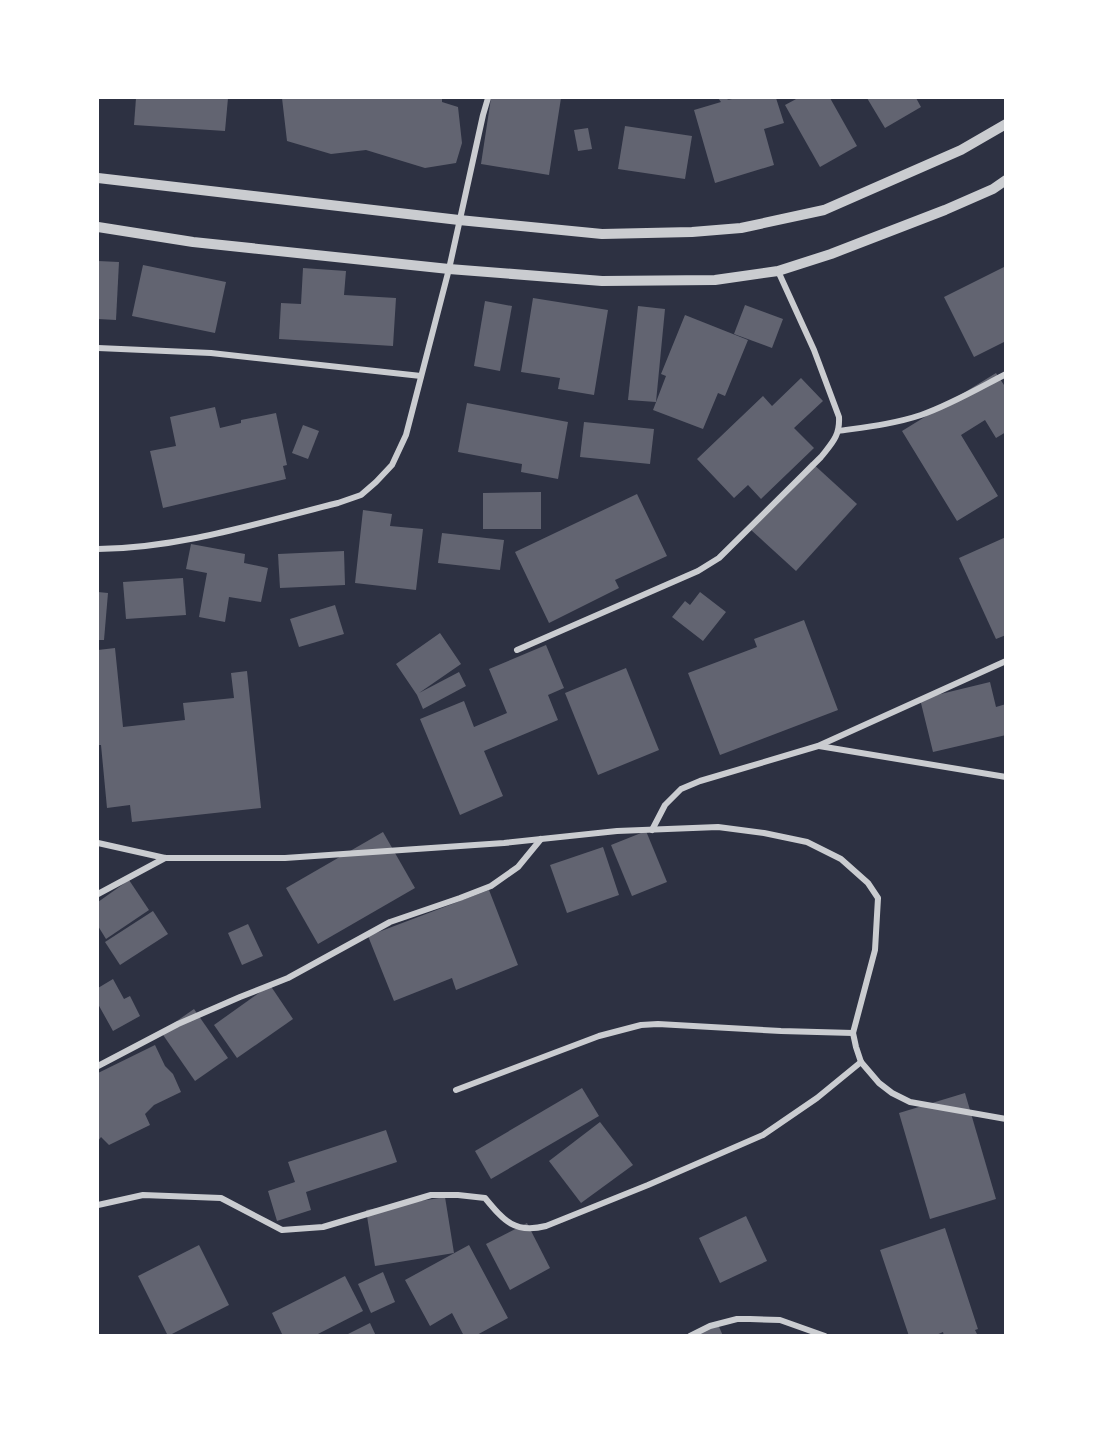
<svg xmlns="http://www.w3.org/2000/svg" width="1103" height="1433" font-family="Jost,sans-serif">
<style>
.building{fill:#626471}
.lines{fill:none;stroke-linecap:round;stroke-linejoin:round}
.minor{stroke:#caccd0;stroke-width:6}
.tertiary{stroke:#caccd0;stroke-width:10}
</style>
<rect width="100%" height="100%" fill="#2d3142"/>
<!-- building -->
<g class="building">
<path d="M136,98h92l-3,33 -91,-6z"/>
<path d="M282,98h160v4l16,5 4,36 -6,20 -31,5 -59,-18 -35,4 -44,-13z"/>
<path d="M491,98h70l-12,77 -68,-11z"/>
<path d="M718,98h13l-4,2 10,-2h39l8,25 -20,6 10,36 -59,18 -21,-73 27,-8z"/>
<path d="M798,98h32l27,48 -37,21 -35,-62z"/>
<path d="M867,98h49l5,9 -36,21z"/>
<path d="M625,126l67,10 -7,43 -67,-10z"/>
<path d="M588,128l4,21 -14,2 -4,-21z"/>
<path d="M98,261l21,1 -3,58 -18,-1z"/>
<path d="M143,265l83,17 -11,51 -83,-17z"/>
<path d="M1006,266v75l-32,16 -30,-60z"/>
<path d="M303,268l43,3 -2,24 52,3 -3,48 -114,-7 2,-36 20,1z"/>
<path d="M533,298l75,12 -14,85 -36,-6 2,-11 -39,-6z"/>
<path d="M485,301l27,5 -12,65 -26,-5z"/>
<path d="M745,305l38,14 -11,29 -38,-14z"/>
<path d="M638,306l27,3 -9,93 -28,-2z"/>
<path d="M685,315l63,25 -23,56 -7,-3 -15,36 -50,-19 13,-34 -5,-2z"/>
<path d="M996,373l10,15v44l-10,6 -11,-18 -24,15 37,61 -41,25 -55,-90z"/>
<path d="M801,378l22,23 -29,27 20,20 -53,51 -13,-14 -14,13 -37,-39 66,-63 9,10z"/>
<path d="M467,403l101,19 -10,57 -37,-7 1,-8 -64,-12z"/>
<path d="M215,407l5,21 21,-5v-3l35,-7 11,52 -4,1 3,13 -123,29 -13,-57 26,-5 -6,-29z"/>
<path d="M584,422l70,7 -4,35 -70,-7z"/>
<path d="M303,425l16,6 -11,28 -16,-6z"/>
<path d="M811,462l46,42 -61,67 -46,-42z"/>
<path d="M541,492v37h-58v-36z"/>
<path d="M637,494l30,62 -52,24 4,8 -70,35 -34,-71z"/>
<path d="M363,510l29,4 -2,12 33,3 -7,61 -61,-7z"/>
<path d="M442,533l62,7 -4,30 -62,-7z"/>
<path d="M1006,537v98l-10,4 -37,-81z"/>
<path d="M191,544l54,10 -1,9 24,5 -7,34 -32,-5 -4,25 -26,-5 8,-44 -21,-4z"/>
<path d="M344,551l1,34 -65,3 -2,-34z"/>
<path d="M183,578l3,37 -60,4 -3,-37z"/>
<path d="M98,592l10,1 -4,47h-6z"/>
<path d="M700,592l26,20 -23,29 -31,-24 13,-16 5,4z"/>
<path d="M335,605l9,29 -45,13 -9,-28z"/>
<path d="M804,620l34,90 -118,45 -32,-82 69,-26 -3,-8z"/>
<path d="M440,633l21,31 -42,29 40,-21 7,14 -43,23 -6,-14 -21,-31z"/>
<path d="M546,645l18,43 -16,7 10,25 -74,31 19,45 -43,19 -40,-96 44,-18 10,26 33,-14 -18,-44z"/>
<path d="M115,648l8,79 62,-7 -2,-17 51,-5 -3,-25 16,-2 14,137 -129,14 -2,-17 -23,3 -6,-63h-3v-95z"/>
<path d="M626,668l33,82 -61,25 -33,-82z"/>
<path d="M990,682l6,25 10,-3v31l-73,17 -13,-53z"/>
<path d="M646,831l21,51 -35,14 -21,-51z"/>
<path d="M383,832l32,56 -97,56 -32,-56z"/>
<path d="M603,847l16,48 -52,18 -17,-48z"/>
<path d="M129,880l20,30 -43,29 -8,-13v-24z"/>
<path d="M489,890l29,75 -62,25 -4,-12 -58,23 -26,-65z"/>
<path d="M153,911l15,23 -48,31 -15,-23z"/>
<path d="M248,924l15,32 -21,9 -14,-32z"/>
<path d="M113,979l11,20 6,-3 10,20 -27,15 -15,-27v-16z"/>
<path d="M270,985l23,34 -56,39 -23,-33z"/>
<path d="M194,1009l34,49 -33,23 -34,-49z"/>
<path d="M155,1045l10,21 8,8 8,18 -27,13 -9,9 5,11 -41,20 -8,-8 -3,4v-68z"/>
<path d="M582,1088l17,28 -108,63 -16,-28z"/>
<path d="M965,1093l31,106 -66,20 -31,-106z"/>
<path d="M600,1122l33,43 -52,38 -32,-42z"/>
<path d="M386,1130l11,32 -91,30 5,18 -34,11 -9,-30 27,-9 -7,-20z"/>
<path d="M445,1197l9,56 -79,13 -9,-56z"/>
<path d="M746,1216l21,45 -47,22 -21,-45z"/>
<path d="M527,1223l23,45 -40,22 -24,-46z"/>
<path d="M945,1228l33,101 -3,1 3,6h-34l-1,-4 -9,4h-25l-29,-86z"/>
<path d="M199,1245l30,60 -61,31 -30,-60z"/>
<path d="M469,1245l39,73 -33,18h-11l-12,-23 -22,13 -25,-46z"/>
<path d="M383,1272l12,30 -24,11 -13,-29z"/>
<path d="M345,1276l18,35 -49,25h-31l-11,-23z"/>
<path d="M717,1322l6,14h-32z"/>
<path d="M370,1323l6,13h-32z"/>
</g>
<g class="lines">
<!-- minor -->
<g class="minor">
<path d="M98,348l113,5 210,23"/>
<path d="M838,431c28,-4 56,-7 83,-16 29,-10 58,-27 85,-41"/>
<path d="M98,549c82,-1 160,-26 240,-46l23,-8 15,-13 16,-17 14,-30 43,-166 34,-154 5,-17"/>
<path d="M517,650l181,-79 21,-13 102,-101c11,-14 19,-21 18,-40l-25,-67 -36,-79"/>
<path d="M819,746l187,31"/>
<path d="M652,830l13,-25 16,-16 19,-8 118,-35 188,-85"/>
<path d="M98,843l67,15h120l219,-15 113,-12 101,-4 46,6 43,9 34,17 27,24 10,15 -3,52 -22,83 3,14 5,15 18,21 13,10 18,9 96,17"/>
<path d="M98,894l67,-36"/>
<path d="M98,1066l80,-42 62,-27 48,-19 102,-56 70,-24 31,-12 27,-19 23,-28"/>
<path d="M456,1090l143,-54 42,-11 17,-1 123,7 72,2"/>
<path d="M98,1205l45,-10 78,3 61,32 41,-3 108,-32h27l27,3c19,23 30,36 61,28l102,-41 115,-50 54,-37 44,-36"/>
<path d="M690,1336l20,-10 27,-7h13l30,1 45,16"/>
</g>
<!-- tertiary -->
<g class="tertiary">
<path d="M98,178l361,42 143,14 90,-2 49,-4 83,-18 137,-60 45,-26"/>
<path d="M98,227l95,15 256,27 153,12 113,-1 63,-9 53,-17 114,-44 48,-21 13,-9"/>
</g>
</g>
<!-- border -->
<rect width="1103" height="1433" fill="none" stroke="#ffffff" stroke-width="198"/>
</svg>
